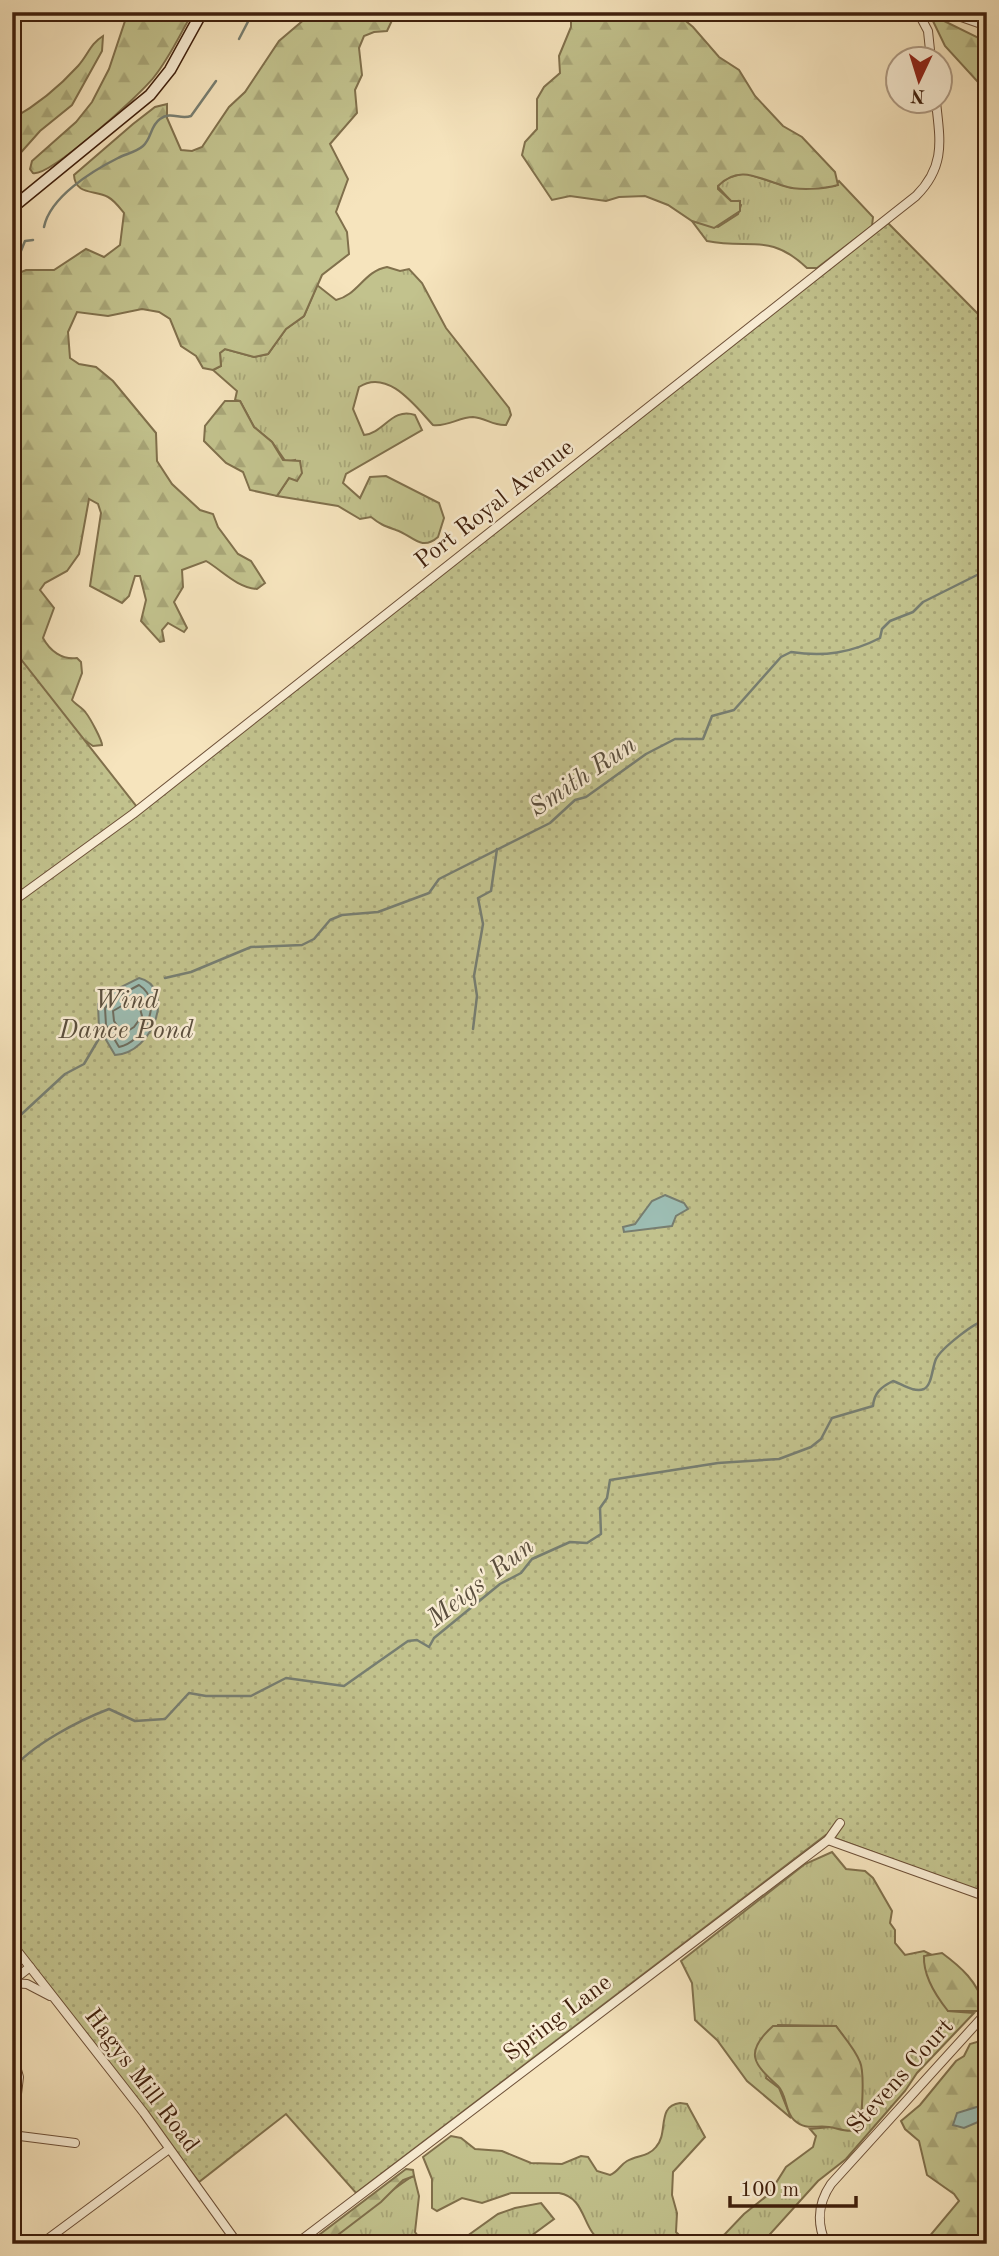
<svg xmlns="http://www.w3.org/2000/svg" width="999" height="2256" font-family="'Old Standard TT',serif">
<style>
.grass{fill:url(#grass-tufts);stroke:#80704c;stroke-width:2}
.forest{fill:url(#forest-firs);stroke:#80704c;stroke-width:2}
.park{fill:url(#park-dots);stroke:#80704c;stroke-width:2}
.water{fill:#9dbeb4;stroke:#777e71;stroke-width:2}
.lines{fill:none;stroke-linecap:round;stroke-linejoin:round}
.shore{stroke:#6e6e60;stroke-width:2}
.stream{stroke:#777e71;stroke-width:2.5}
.street-casing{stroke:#6d5038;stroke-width:10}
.secondary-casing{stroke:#3f1f0c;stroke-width:13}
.street{stroke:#f9edd4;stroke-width:8}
.secondary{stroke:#f9edd4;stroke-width:10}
.rail{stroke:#3f1f0c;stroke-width:2.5;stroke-dasharray:12 12;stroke-linecap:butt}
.labels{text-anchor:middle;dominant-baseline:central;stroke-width:5;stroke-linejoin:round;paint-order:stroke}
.street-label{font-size:24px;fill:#3f1f0c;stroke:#f9edd4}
.water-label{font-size:26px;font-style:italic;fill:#5b4f3e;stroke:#f9edd4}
</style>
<defs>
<pattern id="grass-tufts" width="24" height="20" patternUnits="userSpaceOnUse" patternTransform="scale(1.75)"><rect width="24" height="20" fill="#c2c28d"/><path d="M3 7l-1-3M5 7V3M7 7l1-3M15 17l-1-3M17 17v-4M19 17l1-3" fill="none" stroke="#a8a678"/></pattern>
<pattern id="forest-firs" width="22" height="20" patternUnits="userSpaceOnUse" patternTransform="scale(1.75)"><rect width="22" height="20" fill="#c2c28d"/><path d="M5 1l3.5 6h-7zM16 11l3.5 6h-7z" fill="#a8a678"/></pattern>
<pattern id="park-dots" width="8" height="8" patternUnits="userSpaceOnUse" patternTransform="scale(1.75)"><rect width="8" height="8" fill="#c2c28d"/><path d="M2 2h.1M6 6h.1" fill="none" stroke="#a8a678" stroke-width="1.8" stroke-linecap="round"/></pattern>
</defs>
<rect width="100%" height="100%" fill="#f6e4bd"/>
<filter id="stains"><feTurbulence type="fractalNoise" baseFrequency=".00286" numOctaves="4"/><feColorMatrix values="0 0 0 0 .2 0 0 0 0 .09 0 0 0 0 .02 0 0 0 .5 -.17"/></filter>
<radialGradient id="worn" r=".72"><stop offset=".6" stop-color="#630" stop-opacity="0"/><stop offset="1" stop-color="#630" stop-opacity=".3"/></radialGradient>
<!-- grass -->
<g class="grass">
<path d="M744,173l48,15 43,-2 4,-5 34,36 -1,9 -55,42h-10c-38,-36 -57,-18 -100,-27l-15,-20 26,6 20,-13 3,-9 -10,-4 -14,-15 11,-8z"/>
<path d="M387,267l13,4 9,-2 13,14 24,45 63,80 2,7 -5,10c-13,1 -20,-7 -33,-8 -14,0 -25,10 -40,8 -17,-18 -45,-57 -74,-38l-6,22 11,26c20,-2 28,-28 51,-20l7,15 -76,44 -3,9 17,15 10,-21 16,-1 53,27 5,15 -6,19c-17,15 -26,-2 -42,-7 -11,-4 -15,-5 -25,-13l-11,2 -22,-13 -61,-10 12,-18h5l1,-18 -9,2 -14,-20 -18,-15 -14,-26 -5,-1 2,-9 -24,-21 8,-4 -1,-13 5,-4 29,8 14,-3 18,-25 18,-13 13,-31 19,15c22,-5 28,-29 51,-33z"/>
<path d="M832,1852l14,17 19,2 8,7 19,33 -2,12 5,7v13l10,12 19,-4 6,3 -6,3 24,54 26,2 -57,60 -12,18 -59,68 -28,22 -57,63h-53l17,-10 19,-20 25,-20 17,-27 27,-20 3,-11 -6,-7 20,-2 32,-11c-1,-47 3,-51 -26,-90l-58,-1 -12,53 13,10 12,30 -44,-37 -30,-41 -22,-20 -3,-37 -11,-22 124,-97z"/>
<path d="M680,2103l7,1 18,33 -32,35 -1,23 5,18 -1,19 12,12c-17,0 -71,4 -83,-1 -24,-10 -17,-45 -46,-50h-48l-29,10 -20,-5 -25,13 -5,-3v-29l-9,-22 28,-21 10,2 14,11 27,2 29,12 31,1 19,-8 7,1 9,14 13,4c8,-3 10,-10 17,-14 11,-6 21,-4 29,-14 13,-14 0,-41 24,-44z"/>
<path d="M414,2176l5,20 -4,36 9,12h-98c13,-11 79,-66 88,-68z"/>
<path d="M541,2203l13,16 -34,25h-64l42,-30 17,-6z"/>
</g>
<!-- forest -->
<g class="forest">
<path d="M128,12h65c-13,22 -23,45 -39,65 -14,18 -104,100 -121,96l-3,-4 2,-8 44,-39 16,-20 17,-33z"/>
<path d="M313,12h83l-9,19 -13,1 -10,4 -5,12 3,27 -7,15 2,23 -27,31 18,35 -12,33 11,20 2,22 -27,21 -18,41 -18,13 -18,25 -14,3 -29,-8 -5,4 1,13 -8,4 -10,-2 -7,-12 -15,-10 -11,-27 -11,-7 -17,-3 -34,7 -31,-4 -9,20 2,26 9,6 17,3 17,14 43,52 1,28 15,23 28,26 13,4 5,13 20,27 13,7 14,22 -8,6c-21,-2 -34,-18 -51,-28l-24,9 1,17 -9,15 13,26 -3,4 -16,-9 -6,7 2,11 -4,1 -19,-21 5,-21 -6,-24h-5l-6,20 -7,7 -32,-17 11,-73 -3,-9 -9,-5 -10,55 -12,17 -22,12 -5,7 14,18 -11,30c7,13 19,22 34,20l4,4 1,11 -10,27c4,5 11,8 14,13 4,5 16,27 16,32l-9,1 -16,-11 -65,17v-476l14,-6h28l32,-21 18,8 16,-12 4,-32c-4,-5 -10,-13 -16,-16 -13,-7 -33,-2 -34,-22l59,-51 22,-17 12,-3v14l14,32 11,1 10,-4 27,-40 16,-15 34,-51z"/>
<path d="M571,12h104l18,15 26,30 20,13 16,26 28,30 19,11 33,35 3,13c-14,4 -40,6 -54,1 -24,-7 -45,-22 -66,0v3l13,12h9v10l-26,17 -22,-7 -24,-16 -23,-9 -26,1 -13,4 -36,-5 -18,4 -30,-45 3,-13 12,-13v-30l7,-12 16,-14 -1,-17 12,-29z"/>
<path d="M934,16l53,26v50l-42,-46 -13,-27z"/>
<path d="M103,36l-1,15 -30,54 -32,26 -24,27 -4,11v-50c25,-14 47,-32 66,-53 10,-11 12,-22 25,-30z"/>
<path d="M225,401h15l14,26 18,15 11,18 17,1 2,12 -5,8 -8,-3 -12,18 -27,-6 -7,-18 -17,-9 -22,-22 1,-15z"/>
<path d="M942,1953c19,14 36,29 42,53l-3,5h-33c-12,-15 -25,-35 -24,-55z"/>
<path d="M773,2026h63c8,11 19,23 24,36 4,9 4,63 -5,68 -7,3 -18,-2 -26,-3 -14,-2 -23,4 -35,-7 -9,-8 -7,-25 -16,-34 -24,-22 -35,-33 -5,-60z"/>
<path d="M980,2041l7,3v200h-64l36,-43 -5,-7 -27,-19 -8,-34 -14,-12 -4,-8 19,-16 36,-44 8,-5 6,-12z"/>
<path d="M406,2169l7,1 1,6 -11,4 -22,22 -55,42h-19z"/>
</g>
<!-- park -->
<path class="park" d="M888,223l99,100v1571l-161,-59 -470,358 -70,-79 -87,68 -187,-243v-1291l129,164z"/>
<!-- water -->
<g class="water">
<path d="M139,978c38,9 14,76 -24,77l-16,-27 -1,-24 11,-11z"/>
<path d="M665,1195l19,8 4,6 -12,7 -4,10 -48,6 -1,-5 12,-3 17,-23z"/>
<path d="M980,2106l4,4 1,9 -21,9 -11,-3 4,-12z"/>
</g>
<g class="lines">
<!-- shore -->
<g class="shore">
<path d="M139,985c26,17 5,57 -20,62l-13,-22 -1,-17 8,-9z"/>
<path d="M137,997l5,19 -8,11 -11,7 -9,-13 -1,-10z"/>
</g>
<!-- stream -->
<g class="stream">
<path d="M239,39l14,-27"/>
<path d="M44,227c6,-30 48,-56 74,-69 8,-4 18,-6 25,-12 9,-8 7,-20 17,-27 11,-8 20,1 31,-3l25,-35"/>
<path d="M12,273l13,-32 8,-1"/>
<path d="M165,978l26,-6 60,-25 51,-2 12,-6 16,-19 12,-5 36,-3 51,-19 10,-14 111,-56 25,-23 11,-3 60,-43 29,-15h28l9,-23 22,-6 47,-53 10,-5c33,5 60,1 89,-14l2,-9 8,-8 23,-9 10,-10 64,-32"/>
<path d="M473,1029l4,-33 -3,-20 9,-52 -5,-26 13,-7 6,-42"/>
<path d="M12,1123l53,-49 19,-10 20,-34"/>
<path d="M12,1770c19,-25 68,-50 97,-61l26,12 30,-2 24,-26 17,3h45l35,-18 58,8 64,-45 9,-1 12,7 5,-9 66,-54 21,-11 11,-14 38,-17 17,1 14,-9 -1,-26 7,-10 3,-18 108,-17 61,-4 32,-12 10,-8 11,-21 41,-12c1,-13 8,-19 20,-25 9,3 21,12 31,8 8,-4 8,-21 12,-30 5,-10 39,-38 51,-39"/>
</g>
<defs>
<g id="street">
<path d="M918,12l10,19 3,29"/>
<path d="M947,12l40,14"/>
<path d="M12,902l121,-88 783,-618c30,-30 24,-56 20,-94"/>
<path d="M828,1840l159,57"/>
<path d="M12,1944l132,169 94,131"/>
<path d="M12,1981l18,-14"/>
<path d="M12,1983l15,1 23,12"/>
<path d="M12,2052l7,25 -7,59"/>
<path d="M12,2135l63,8"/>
<path d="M41,2244l128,-95"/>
<path d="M296,2244l532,-404 12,-17"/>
<path d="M826,2244c-10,-22 -8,-41 5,-60l156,-172"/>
</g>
<path id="secondary" d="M12,208l138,-113 20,-25 32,-58"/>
</defs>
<!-- street casing -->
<use href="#street" class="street-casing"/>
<!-- secondary casing -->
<use href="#secondary" class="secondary-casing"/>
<!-- street -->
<use href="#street" class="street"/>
<!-- secondary -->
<use href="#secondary" class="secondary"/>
<!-- rail -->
<path class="rail" d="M981,12l6,7"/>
</g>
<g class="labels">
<!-- street labels -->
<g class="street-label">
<text transform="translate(495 505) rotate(-38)">Port Royal Avenue</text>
<text transform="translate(558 2019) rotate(-37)">Spring Lane</text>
<text transform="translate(901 2077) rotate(-48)">Stevens Court</text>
<text transform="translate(141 2081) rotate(53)">Hagys Mill Road</text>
</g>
<!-- water labels -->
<g class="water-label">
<text transform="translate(583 777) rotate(-34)">Smith Run</text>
<text x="126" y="1001">Wind<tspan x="126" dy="30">Dance Pond</tspan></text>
<text transform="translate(481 1583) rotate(-38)">Meigs' Run</text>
</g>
</g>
<!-- margin -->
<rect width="999" height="2256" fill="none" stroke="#f6e4bd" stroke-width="42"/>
<rect x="14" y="14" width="971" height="2228" fill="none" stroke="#3f1f0c" stroke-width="3.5"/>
<rect x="21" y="21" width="957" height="2214" fill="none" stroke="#3f1f0c" stroke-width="2"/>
<!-- north arrow -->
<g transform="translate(919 80) rotate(184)"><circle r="33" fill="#f9edd4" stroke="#af9b84" stroke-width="2"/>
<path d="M0-5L12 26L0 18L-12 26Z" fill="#8f2418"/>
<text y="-10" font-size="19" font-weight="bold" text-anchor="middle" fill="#3f1f0c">N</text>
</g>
<!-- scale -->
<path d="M730 2196v10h126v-10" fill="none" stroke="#3f1f0c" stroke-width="3.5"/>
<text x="740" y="2196" font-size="21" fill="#3f1f0c" stroke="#f9edd4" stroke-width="5" paint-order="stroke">100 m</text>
<rect width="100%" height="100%" filter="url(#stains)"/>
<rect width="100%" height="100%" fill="url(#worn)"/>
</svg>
